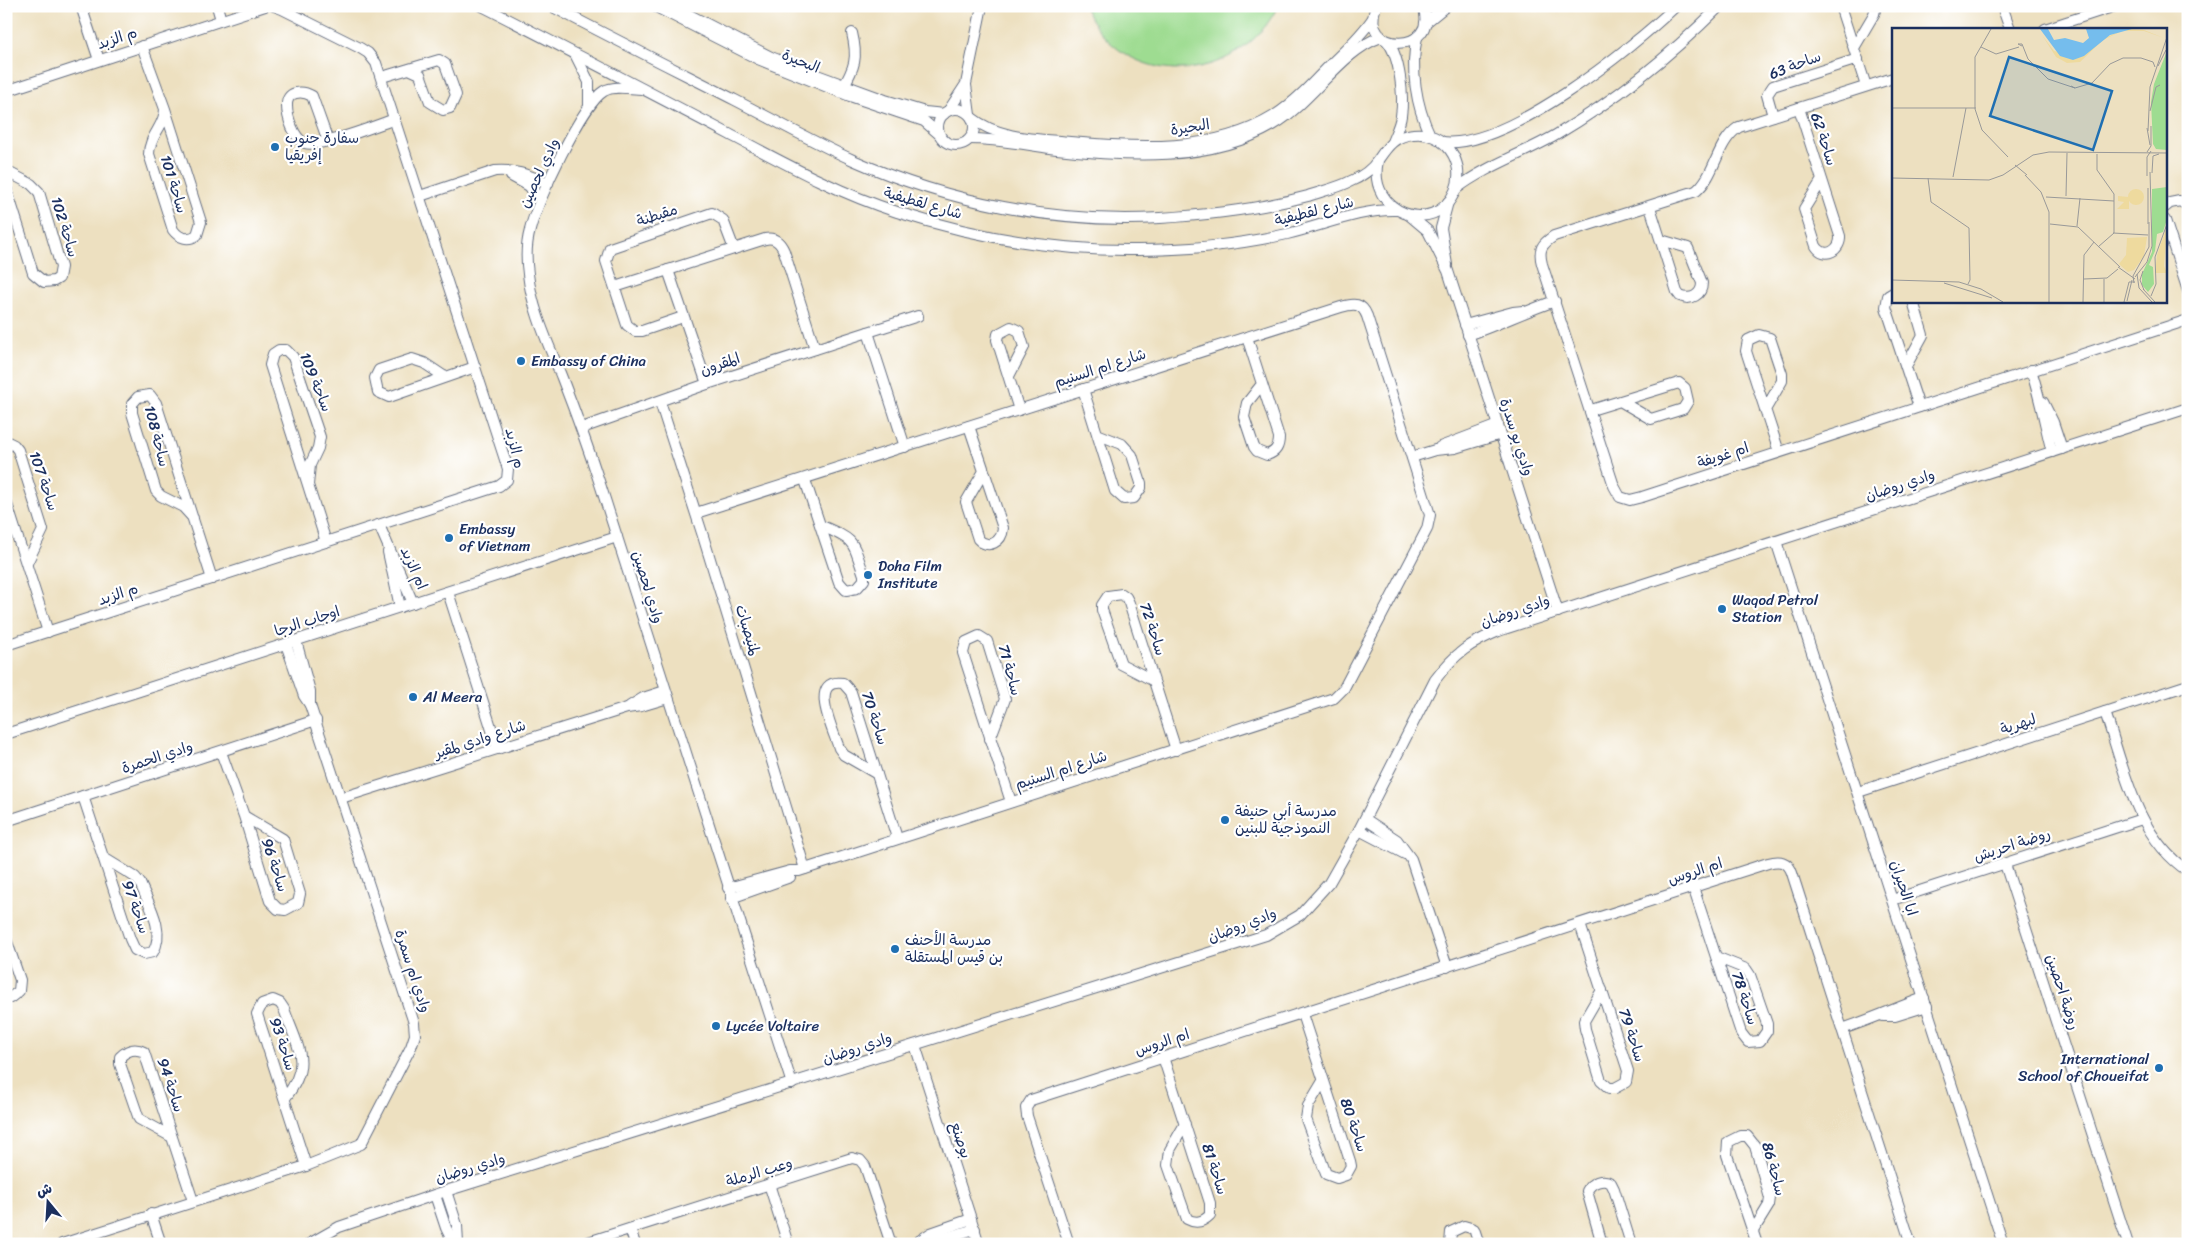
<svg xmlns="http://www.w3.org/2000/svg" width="2194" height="1250" font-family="Sriracha,'Playpen Sans Arabic',sans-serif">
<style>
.green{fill:#9edc91;stroke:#5c8678}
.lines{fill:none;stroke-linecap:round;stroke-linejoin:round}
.minor-casing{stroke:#646d80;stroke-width:12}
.minor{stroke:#fff;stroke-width:10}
.poi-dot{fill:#1f6fb2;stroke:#fff;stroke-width:2}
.labels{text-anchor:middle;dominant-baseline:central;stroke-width:4.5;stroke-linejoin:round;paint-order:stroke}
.street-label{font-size:15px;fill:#1b2f5e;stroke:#fff}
.poi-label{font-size:15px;fill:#1b2f5e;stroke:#fff;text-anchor:start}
.inset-road{fill:none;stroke:#999;stroke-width:1}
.view{fill:#1f6fb2;fill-opacity:0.15;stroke:#1f6fb2;stroke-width:2.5}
.inset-edge{fill:none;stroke:#1b2f5e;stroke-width:2.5}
</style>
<rect width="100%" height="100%" fill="#fff"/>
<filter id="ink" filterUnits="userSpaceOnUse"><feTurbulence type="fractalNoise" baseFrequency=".02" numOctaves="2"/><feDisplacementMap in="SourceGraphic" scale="10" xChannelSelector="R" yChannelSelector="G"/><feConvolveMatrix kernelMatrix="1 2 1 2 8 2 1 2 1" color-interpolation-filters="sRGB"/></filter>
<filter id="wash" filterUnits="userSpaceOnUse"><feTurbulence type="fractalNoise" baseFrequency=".0096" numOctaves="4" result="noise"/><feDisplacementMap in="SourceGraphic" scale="20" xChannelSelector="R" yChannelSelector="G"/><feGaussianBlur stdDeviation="1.12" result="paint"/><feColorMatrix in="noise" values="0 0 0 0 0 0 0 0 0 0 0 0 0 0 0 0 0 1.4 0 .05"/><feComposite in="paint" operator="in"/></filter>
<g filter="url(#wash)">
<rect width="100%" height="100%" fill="#ede0c0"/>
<!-- green -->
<path class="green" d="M1084,6h194c-41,82 -155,86 -194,0z"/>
</g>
<g filter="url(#ink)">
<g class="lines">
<defs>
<g id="minor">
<path d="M81,6l18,54"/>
<path d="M217,6l4,14"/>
<path d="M482,6c83,42 165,85 247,128 55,29 109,59 168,78 78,25 158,39 240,38 50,0 101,-5 150,-16 35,-8 73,-25 109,-24"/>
<path d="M551,6c61,32 123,63 184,94 39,20 78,42 118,60 95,42 203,64 307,58 50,-3 100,-9 148,-22 14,-5 30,-8 43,-15 10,-4 21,-12 27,-21 9,-13 16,-24 35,-26 31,-4 54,28 42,57 -20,47 -89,22 -77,-30"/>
<path d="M654,6l104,53 92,37 74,25 15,13"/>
<path d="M672,6l99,51 46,18 68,25 40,12 19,2"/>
<path d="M1376,6c-18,50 65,48 47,0"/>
<path d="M1840,6l26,80"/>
<path d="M2002,6l8,23"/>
<path d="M1425,23l21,-17"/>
<path d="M2045,29l70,-23"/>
<path d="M1417,37c-7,31 -1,69 13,98"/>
<path d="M1387,41c13,15 17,56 14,75 -1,9 -6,18 -9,26"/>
<path d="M142,46l23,63 36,113 -4,13c-9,6 -18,3 -24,-5l-24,-76c0,-18 16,-28 16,-45"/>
<path d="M1854,48l20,-34 2,-8"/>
<path d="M575,54l14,28v23"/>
<path d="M382,77l57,-17 6,4 11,31 -6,13 -7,2 -13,-8 -10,-28 -11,-5"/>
<path d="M1893,78l-154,49c-23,15 -23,48 -43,64l-142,45c-12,8 -16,13 -12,28l72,222 6,11 10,3 12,-3 546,-177"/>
<path d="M966,85l4,30"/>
<path d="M642,89c-12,0 -27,-4 -38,2 -22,13 -68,112 -74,139 -4,14 -4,30 -2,44 4,36 21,71 34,104 14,36 27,72 39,109 64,199 126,399 191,597"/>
<path d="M842,89c13,-22 16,-31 10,-56"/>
<path d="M6,91l259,-85"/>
<path d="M1799,108l41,128c1,14 -15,24 -24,10l-12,-37 18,-29"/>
<circle cx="956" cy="127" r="18"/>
<path d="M949,110l17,-26 16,-78"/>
<path d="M1773,116l-6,-21 6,-9 85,-27"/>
<path d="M972,118c26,21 66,21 98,24 67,6 144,11 204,-26 21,-14 38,-32 56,-51 15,-15 31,-29 43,-47"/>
<path d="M970,139c29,0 58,6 87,10 70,8 153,13 216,-24 40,-24 68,-74 108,-88"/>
<path d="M328,141l-16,-45c-10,-6 -26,-5 -25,10 0,11 7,33 18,37 16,5 72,-18 90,-24"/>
<path d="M1442,142c63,8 189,-93 234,-136"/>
<path d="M6,171l25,13 8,8 22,75 -2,11 -5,3 -10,1 -11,-9 -27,-86"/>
<path d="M511,176l18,10 11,13"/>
<path d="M1456,189c30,-23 67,-35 100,-54 61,-36 114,-79 164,-129"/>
<path d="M420,196l75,-25c19,-2 35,5 53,12"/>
<path d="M1650,207l27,85 3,4c11,5 22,-1 22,-13l-14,-35 -27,-8"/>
<path d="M2165,207l5,-4 10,-2 8,5"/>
<path d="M1409,215l19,16 20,40 110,341"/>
<path d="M2165,220l23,71"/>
<path d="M1447,265l-6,-37 7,-26"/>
<path d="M668,270l39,114"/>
<path d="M615,287l150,-48c10,-2 15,3 19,12l31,98"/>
<path d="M1893,293l-5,3 -2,11 33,100"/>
<path d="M683,317l-41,14h-7l-8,-6 -21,-64 4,-13 102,-35 11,7 11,29"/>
<path d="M1465,325l48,-13 10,-1"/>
<path d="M868,332l50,-16"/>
<path d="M1468,335c30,-10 57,-24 87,-34"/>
<path d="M1247,337l32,100c0,10 -3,15 -12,18l-10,-4 -3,-4 -10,-30 3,-14 15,-19"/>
<path d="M1906,366l17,-31 -10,-34"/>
<path d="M2031,370c9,27 14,55 21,82"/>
<path d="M1009,376l15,-29 -5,-16 -8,-4 -13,7 -1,6 22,70"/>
<path d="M445,377l-21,-14 -12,-4 -33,11 -4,8 3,14 11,5 86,-30"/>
<path d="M1083,389l32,102 9,8 10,-1 7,-10v-5l-9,-28 -10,-11 -25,-10"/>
<path d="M660,402l43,134 102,333"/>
<path d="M2043,402l10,20 9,27"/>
<path d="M1591,410l88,-27 6,5 3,13 -5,8 -32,10 -31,-18"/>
<path d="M1765,410l17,-29v-7l-12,-36 -11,-3 -11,5 -2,11 33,101"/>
<path d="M969,426l34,102c-1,14 -15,22 -25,11l-12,-37 18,-31"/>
<path d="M582,428l125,-44 161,-52 37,115"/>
<path d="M6,441l8,4 4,5 25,80 -16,33"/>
<path d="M1440,447l58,-22"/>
<path d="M1412,457l23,-7 20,-2 46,-14"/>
<path d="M805,480l34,102 7,8 11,-2 7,-8v-5c-12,-35 -8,-34 -42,-49"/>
<path d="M308,485l2,-20 8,-17 2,-11 -27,-80 -7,-7h-7l-6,4 -3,11 56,177"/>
<path d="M6,501l42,131"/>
<path d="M696,513l645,-206c13,-4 21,-4 26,9l63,199 -3,14 -83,159 -10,10 -535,173h-9l-62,17"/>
<path d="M193,518l-10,-11 -22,-11 -5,-5 -24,-78v-9l6,-7 12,-2 6,8 56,176"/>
<path d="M379,525l34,78"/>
<path d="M1776,541l227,703"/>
<path d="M388,552l12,55"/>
<path d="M448,592l50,157"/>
<path d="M286,644l18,52 6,9"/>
<path d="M6,645l493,-159 8,-6 1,-11 -132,-406 -8,-10 -8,-5 -78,-39 -8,-3"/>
<path d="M1154,681l-33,-17 -19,-54v-5l6,-9 14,-2 4,3 3,6c16,49 31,98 47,147"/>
<path d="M630,706l13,-8 22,-7"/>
<path d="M2105,712c19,56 31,125 83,159"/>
<path d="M6,734l611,-197"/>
<path d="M990,739l15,-40 -18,-58 -8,-5 -13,6 -3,11 48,149"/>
<path d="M221,752l23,64 26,85 8,8 7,1 13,-7 2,-9 -17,-55 -39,-23"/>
<path d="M877,774l-33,-19 -5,-7c-5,-16 -32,-70 4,-65l8,9 46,146"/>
<path d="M1858,792l330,-107"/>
<path d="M83,796l47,143 5,11 9,4 9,-2c13,-21 -5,-49 -13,-69l-5,-6 -31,-19"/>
<path d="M341,798l286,-90 14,-2 27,-8"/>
<path d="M1365,819l32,21 14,19 36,108"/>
<path d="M6,821l310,-101"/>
<path d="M1359,830l46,24"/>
<path d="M2005,864l123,380"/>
<path d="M1693,887l48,146 7,9 12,-1 7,-10v-7l-17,-49 -4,-6 -30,-12"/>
<path d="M731,898l59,-21"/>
<path d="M1892,900l250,-81"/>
<path d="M1580,924l48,147 -2,11 -11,6h-6l-8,-7 -16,-52 -1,-8 18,-31"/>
<path d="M6,939l14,41 -1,11 -9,7 -4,-1"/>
<path d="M1302,1014l48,147 1,5 -5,9 -9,3 -11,-4 -20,-55 2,-13 15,-25"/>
<path d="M1883,1016h12l32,-10"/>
<path d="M1842,1029c28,-9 54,-21 82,-31"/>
<path d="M915,1045l64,199"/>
<path d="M1163,1057l47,146v12c-7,7 -14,9 -23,4l-19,-54 2,-15 15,-26"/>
<path d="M285,1098c28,-34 12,-52 -1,-89l-4,-6 -7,-3 -11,4 -5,10 49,152"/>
<path d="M172,1137l-33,-18 -19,-55v-7c7,-7 15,-10 24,-5l49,149"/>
<path d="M769,1184l19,60"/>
<path d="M446,1191l11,34 1,19"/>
<path d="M435,1195l11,33 8,16"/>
<path d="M151,1214l10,30"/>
<path d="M630,1229l5,15"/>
<path d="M1753,1231l16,-26 1,-7 -15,-52 -8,-10h-7l-12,6 -1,13 30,89"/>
<path d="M919,1241l12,-8 40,-14"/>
<path d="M62,1244l244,-78 55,-22 50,-97 4,-12 -1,-12 -104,-318v-14l-14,-50"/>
<path d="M309,1244l30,-17 107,-36 820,-256 34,-20 29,-32 30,-53 76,-150c20,-27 35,-37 66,-50l687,-222"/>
<path d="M582,1244l270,-86 8,2 5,6 26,78"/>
<path d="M914,1244l20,-3 41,-12"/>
<path d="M1069,1244l-42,-128 -1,-8 5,-8 737,-237c12,-3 20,-2 24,10l119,371"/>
<path d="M1450,1244l1,-12 13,-6 10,3 5,15"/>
<path d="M1602,1244l-15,-53c4,-9 16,-13 24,-8l3,6 17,55"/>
</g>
</defs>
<!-- minor casing -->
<use href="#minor" class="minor-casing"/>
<!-- minor -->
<use href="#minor" class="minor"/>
</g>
</g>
<!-- markers -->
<g class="poi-dot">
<circle cx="275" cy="147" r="5"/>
<circle cx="521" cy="361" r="5"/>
<circle cx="449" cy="538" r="5"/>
<circle cx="868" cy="575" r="5"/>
<circle cx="1722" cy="609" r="5"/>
<circle cx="413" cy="697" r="5"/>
<circle cx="1225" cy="820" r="5"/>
<circle cx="895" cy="949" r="5"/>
<circle cx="716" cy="1026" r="5"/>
<circle cx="2159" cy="1068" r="5"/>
</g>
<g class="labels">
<!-- street labels -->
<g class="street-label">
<text transform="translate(117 38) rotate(-18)">م الزبد</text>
<text transform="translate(801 61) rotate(22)">البحيرة</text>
<text transform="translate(1795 65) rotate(-21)">ساحة 63</text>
<text transform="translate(1190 127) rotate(-9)">البحيرة</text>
<text transform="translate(1824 139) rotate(72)">ساحة 62</text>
<text transform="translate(539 173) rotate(-65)">وادي لحصين</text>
<text transform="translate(174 184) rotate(73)">ساحة 101</text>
<text transform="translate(923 203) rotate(16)">شارع لقطيفية</text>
<text transform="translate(1314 211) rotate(-14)">شارع لقطيفية</text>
<text transform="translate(657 215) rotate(-18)">مقيطنة</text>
<text transform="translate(65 227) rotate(73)">ساحة 102</text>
<text transform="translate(720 364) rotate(-19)">المقرون</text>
<text transform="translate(1100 368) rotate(-18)">شارع ام السنيم</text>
<text transform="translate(316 382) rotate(68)">ساحة 109</text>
<text transform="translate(157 436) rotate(76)">ساحة 108</text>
<text transform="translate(1517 437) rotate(72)">وادي بو سدرة</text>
<text transform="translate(515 448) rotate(76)">م الزبد</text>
<text transform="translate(1723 455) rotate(-18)">ام غويفة</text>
<text transform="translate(44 481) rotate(71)">ساحة 107</text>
<text transform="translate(1900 485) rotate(-18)">وادي روضان</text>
<text transform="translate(414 568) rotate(66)">ام الزبد</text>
<text transform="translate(648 587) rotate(73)">وادي لحصين</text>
<text transform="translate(118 594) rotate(-18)">م الزبد</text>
<text transform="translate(1515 611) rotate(-19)">وادي روضان</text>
<text transform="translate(307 621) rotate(-18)">اوجاب الرجا</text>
<text transform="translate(1153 629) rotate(72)">ساحة 72</text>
<text transform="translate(748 630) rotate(73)">لمنيصبات</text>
<text transform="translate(1010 670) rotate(75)">ساحة 71</text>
<text transform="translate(875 718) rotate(72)">ساحة 70</text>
<text transform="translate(2018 724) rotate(-18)">لبهرية</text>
<text transform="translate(480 739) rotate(-18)">شارع وادي لمقير</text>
<text transform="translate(157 757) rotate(-18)">وادي الحمرة</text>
<text transform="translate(1061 770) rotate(-18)">شارع ام السنيم</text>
<text transform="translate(2012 845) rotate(-18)">روضة احريش</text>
<text transform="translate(275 865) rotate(72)">ساحة 96</text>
<text transform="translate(1695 871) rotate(-18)">ام الروس</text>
<text transform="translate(1904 888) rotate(72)">ابا الحيران</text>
<text transform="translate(136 907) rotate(71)">ساحة 97</text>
<text transform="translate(1242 925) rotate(-21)">وادي روضان</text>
<text transform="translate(413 971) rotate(72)">وادي ام سمرة</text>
<text transform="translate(2063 992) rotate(72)">روضة احصين</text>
<text transform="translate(1745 998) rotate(72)">ساحة 78</text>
<text transform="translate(1632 1035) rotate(72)">ساحة 79</text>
<text transform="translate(1162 1042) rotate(-18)">ام الروس</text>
<text transform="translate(283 1044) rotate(72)">ساحة 93</text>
<text transform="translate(857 1048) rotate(-18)">وادي روضان</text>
<text transform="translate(171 1085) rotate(72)">ساحة 94</text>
<text transform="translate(1354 1125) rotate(71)">ساحة 80</text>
<text transform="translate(961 1140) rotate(72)">بوصنع</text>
<text transform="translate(470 1168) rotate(-17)">وادي روضان</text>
<text transform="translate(1215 1169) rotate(72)">ساحة 81</text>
<text transform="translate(1774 1169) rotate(75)">ساحة 86</text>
<text transform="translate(759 1172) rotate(-17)">وعب الرملة</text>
</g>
<!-- poi labels -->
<g class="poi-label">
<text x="285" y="138">سفارة جنوب<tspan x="285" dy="17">إفريقيا</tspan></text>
<text x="531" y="361">Embassy of China</text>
<text x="459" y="529">Embassy<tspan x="459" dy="17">of Vietnam</tspan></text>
<text x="878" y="566">Doha Film<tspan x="878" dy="17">Institute</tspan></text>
<text x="1732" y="600">Waqod Petrol<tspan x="1732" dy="17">Station</tspan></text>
<text x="423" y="697">Al Meera</text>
<text x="1235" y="811">مدرسة أبي حنيفة<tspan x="1235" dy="17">النموذجية للبنين</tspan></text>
<text x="905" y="940">مدرسة الأحنف<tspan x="905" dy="17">بن قيس المستقلة</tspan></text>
<text x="726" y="1026">Lycée Voltaire</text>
<text x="2149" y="1059" text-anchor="end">International<tspan x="2149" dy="17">School of Choueifat</tspan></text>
</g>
</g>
<!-- overview -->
<g transform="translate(1892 28)">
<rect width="275" height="275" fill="#ede0c0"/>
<path d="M275,23v99l-11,-1 -3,-5 -2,-42 3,-18zM275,159v32l-4,13 -6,2 -2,17 -6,14 4,2 1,17 -6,8 -6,-7v-11l10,-22v-63z" fill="#9edc91"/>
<path d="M234,1l18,1 20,8 -20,-7h-22l-19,9 -23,22 -13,1 -11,-6 -14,-22 12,16 30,5 18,-17zM236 169a8 8 0 1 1 16 0a8 8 0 1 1-16 0ZM226,168l11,1v12h-12l7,-7 -6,-1zM275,198l-3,40 3,7h-12l2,-18zM255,209l-3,19 -10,14 -6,2 -9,-8 7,-9 1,-17z" fill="#eeda9e"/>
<path d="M148,1h8l6,11 11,-2 18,5 6,-5 -3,-9h46l-22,6 -26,21 -11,4 -13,-4z" fill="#75bded"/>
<path class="inset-road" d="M99,1l-16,28v52l7,21 26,27M130,18l-4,-2h4l6,15 20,20 27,9 -4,-2M89,19l15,7 23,-7M266,38l8,-16M183,60l17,-5 18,-19 13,-6h18l12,4 2,5M0,80h84M258,83l6,-24 4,-2M255,100l3,17M256,103l2,-44 17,-50M255,124l4,-6v-20M205,126v16l17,24v39l-16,14M123,137l12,10M260,145l1,-17 6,-2M133,147l16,17 8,20v90M255,148v-19l4,-6M61,149l13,-69M0,150l97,2 14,-5 30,-20 16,-3 118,1M36,150l3,24 38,26 1,52 -2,4M174,168l1,-43M154,169l68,4M158,196l28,3 42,40M256,196v-36M185,198l3,-28M221,205l35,2M226,239l17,12M251,243l-3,9 4,10M245,246l2,14 13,14M243,249l12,-15 5,-16 -2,-74M192,251l23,-1 11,-9M212,251v23M0,252l67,2 22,7 22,13M52,255l48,15M242,255l-1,-7 16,-29v-25M251,261l12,13M259,268l5,-12 -1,-27 12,-33M235,273l5,-21M191,274l1,-47 10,-13M232,274l5,-20h6"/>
<path class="view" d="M117,29l103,34 -19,59 -103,-34z"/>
<rect width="275" height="275" class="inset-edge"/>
</g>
<!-- margin -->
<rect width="2194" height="1250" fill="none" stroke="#fff" stroke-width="25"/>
<!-- north arrow -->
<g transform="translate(48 1202) rotate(342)" stroke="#ffffff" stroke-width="4" paint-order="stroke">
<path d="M0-4L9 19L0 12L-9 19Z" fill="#1b2f5e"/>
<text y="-8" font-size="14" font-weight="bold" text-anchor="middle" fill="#1b2f5e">ش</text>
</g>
</svg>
